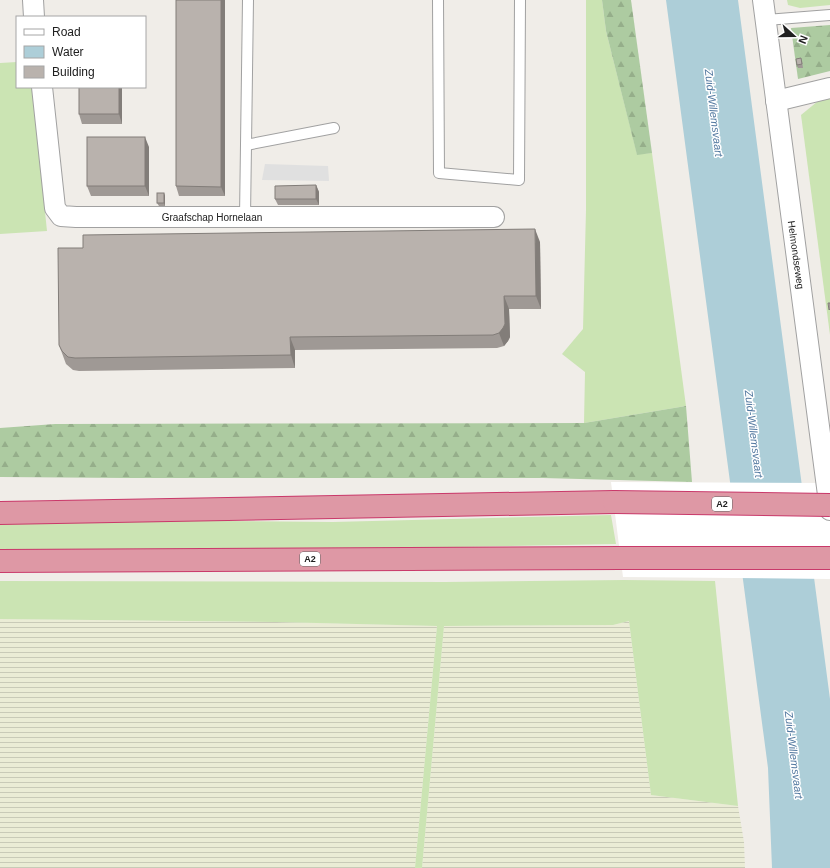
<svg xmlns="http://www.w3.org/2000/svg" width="830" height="868" font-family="Helvetica,sans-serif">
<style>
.farmland{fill:url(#farmland-rules)}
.grass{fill:#cbe4b3}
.forest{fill:url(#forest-firs)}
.parking{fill:#e0e0e0}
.water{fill:#adced8}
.pier{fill:#fff}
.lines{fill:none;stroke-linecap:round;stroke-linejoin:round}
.lane-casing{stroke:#a1a1a1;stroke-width:12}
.street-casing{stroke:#a1a1a1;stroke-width:22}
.highway-casing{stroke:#c9396a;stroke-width:24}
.lane{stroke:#fff;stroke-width:10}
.street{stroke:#fff;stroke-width:20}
.highway{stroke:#de98a5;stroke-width:22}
.highway-bridge-casing{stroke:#c9396a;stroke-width:24;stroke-linecap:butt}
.highway-bridge{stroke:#de98a5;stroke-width:22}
.wall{fill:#9f9995}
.shaded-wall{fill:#827d79}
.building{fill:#b9b2ad;stroke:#827d79}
.labels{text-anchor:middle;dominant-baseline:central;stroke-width:3;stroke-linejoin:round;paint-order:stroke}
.shield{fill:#fff;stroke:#636363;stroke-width:1}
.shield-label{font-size:9px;font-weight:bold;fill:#202020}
.street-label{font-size:10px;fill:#202020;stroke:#fff}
.water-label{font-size:11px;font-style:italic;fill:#5379a0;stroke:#fff}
</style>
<defs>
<pattern id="farmland-rules" width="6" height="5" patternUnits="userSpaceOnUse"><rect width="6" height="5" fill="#eaecd5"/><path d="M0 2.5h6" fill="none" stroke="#c8cab7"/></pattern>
<pattern id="forest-firs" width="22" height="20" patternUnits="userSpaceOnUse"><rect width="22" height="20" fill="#adcba1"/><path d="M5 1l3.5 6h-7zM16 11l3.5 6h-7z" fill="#95ae8a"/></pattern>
</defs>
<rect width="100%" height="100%" fill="#f0ede8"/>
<!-- farmland -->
<g class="farmland">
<path d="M0,619l276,3 161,4 -22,242h-415z"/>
<path d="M629,621l22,174 87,11 6,36 1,26h-323l22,-242 169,-1z"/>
</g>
<!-- grass -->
<g class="grass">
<path d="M586,0h16l4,31 31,123 15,-1 34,253 -102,17 1,-51 -23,-18 21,-25 3,-119z"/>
<path d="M787,0h43v5l-30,3 -12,-3z"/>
<path d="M17,62v25h15l15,144 -47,3v-171z"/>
<path d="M830,96v239l-29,-220 22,-18z"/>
<path d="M611,515l5,29 -381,7h-235v-32l333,3z"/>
<path d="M624,580l91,1 23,225 -87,-11 -22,-174 -16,4 -169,1 -22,242h-7l22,-242 -161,-4 -276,-3v-38l445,1z"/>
</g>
<!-- forest -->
<g class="forest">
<path d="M602,0h29l21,153 -15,2 -31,-124z"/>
<path d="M830,25v46l-32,8 -7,-51z"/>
<path d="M686,406l6,76 -149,-4h-415l-128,-1v-49l55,-4 529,-1z"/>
</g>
<!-- parking -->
<path class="parking" d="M265,164l63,2 1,15 -67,-1z"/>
<!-- water -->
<path class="water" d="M666,0h72l92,699v169h-58l-4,-100z"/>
<!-- pier -->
<path class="pier" d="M611,482l219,1v96l-207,-2z"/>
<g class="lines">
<defs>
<g id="lane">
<path d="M438,0l1,173 80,7 1,-180"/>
<path d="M766,20l64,-5"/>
<path d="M246,145l88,-17"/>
<path d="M245,217l3,-217"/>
</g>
<g id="street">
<path d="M33,0l1,17"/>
<path d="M763,0l67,510"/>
<path d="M42,87l13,121 6,8 15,1h418"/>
<path d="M776,101l54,-13"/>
</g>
<g id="highway">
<path d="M0,513l614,-11"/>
<path d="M0,561l621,-3h209"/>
</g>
</defs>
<!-- lane casing -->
<use href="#lane" class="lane-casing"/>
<!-- street casing -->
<use href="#street" class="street-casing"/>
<!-- highway casing -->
<use href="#highway" class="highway-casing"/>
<!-- lane -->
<use href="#lane" class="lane"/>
<!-- street -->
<use href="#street" class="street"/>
<!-- highway -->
<use href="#highway" class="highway"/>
<defs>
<path id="highway-bridge" d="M614,502l216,3"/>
</defs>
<!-- highway-bridge casing -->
<use href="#highway-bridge" class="highway-bridge-casing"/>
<!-- highway-bridge -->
<use href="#highway-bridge" class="highway-bridge"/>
</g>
<!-- wall -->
<g class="wall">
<path d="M176,0h49v196h-46l-3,-10z"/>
<path d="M802,61l1,7h-5l-1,-3z"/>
<path d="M122,87v37h-40l-3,-10z"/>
<path d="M149,147v49h-58l-4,-10z"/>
<path d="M316,185l3,7v13h-41l-3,-6z"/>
<path d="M164,193l1,3v10h-6l-2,-3z"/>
<path d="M540,242l1,67h-32l1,28 -2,4 -4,5 -7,2 -202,2v18l-216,3 -6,-1 -7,-6 -7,-19z"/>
</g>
<!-- shaded-wall -->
<g class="shaded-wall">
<path d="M221,0h4v196l-4,-9z"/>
<path d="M119,87h3v37l-3,-10z"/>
<path d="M145,137l4,10v49l-4,-10z"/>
<path d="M316,185l3,7v13l-3,-6z"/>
<path d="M164,193l1,3v10l-1,-3z"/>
<path d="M535,229l5,13 1,67 -5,-13z"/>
<path d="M504,296l5,13 1,28 -2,4 -4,5 -5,-13z"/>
<path d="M290,337l5,13v18l-4,-13z"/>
</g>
<!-- building -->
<g class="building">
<path d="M176,0h45v187l-45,-1z"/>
<path d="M801,58l1,6 -5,1 -1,-6z"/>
<rect x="79" y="87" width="40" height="27"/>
<rect x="87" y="137" width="58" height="49"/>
<path d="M316,185v14h-41v-13z"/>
<rect x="157" y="193" width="7" height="10"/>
<path d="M535,229l1,67h-32l1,28 -2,4 -4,5 -6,2 -203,2 1,18 -216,3 -7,-1 -6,-6 -3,-6 -1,-97h25v-13z"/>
<path d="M828,303h2v6l-1,1z"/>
</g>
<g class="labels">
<!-- shield labels -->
<g class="shield">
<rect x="712" y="497" width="20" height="14" rx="3"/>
<rect x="300" y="552" width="20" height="14" rx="3"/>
</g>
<g class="shield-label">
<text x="722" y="504">A2</text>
<text x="310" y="559">A2</text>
</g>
<!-- street labels -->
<g class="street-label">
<text x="212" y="217">Graafschap Hornelaan</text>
<text transform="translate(796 255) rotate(82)">Helmondseweg</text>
</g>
<!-- water labels -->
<g class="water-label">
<text transform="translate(714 113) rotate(83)">Zuid-Willemsvaart</text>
<text transform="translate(754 434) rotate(83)">Zuid-Willemsvaart</text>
<text transform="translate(794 755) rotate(83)">Zuid-Willemsvaart</text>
</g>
</g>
<!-- legend -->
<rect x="16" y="16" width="130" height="72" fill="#ffffff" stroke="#a6a6a6"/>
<rect x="24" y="29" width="20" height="6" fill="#ffffff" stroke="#a6a6a6"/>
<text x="52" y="36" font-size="12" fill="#202020">Road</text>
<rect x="24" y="46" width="20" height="12" fill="#adced8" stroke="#a6a6a6"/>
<text x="52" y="56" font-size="12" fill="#202020">Water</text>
<rect x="24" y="66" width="20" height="12" fill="#b9b2ad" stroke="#a6a6a6"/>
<text x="52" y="76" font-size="12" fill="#202020">Building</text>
<!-- north arrow -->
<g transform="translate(794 36) rotate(111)" stroke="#ffffff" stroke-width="3" paint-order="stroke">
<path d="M0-3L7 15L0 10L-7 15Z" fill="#202020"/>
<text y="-6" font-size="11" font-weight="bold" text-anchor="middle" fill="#202020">N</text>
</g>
</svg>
